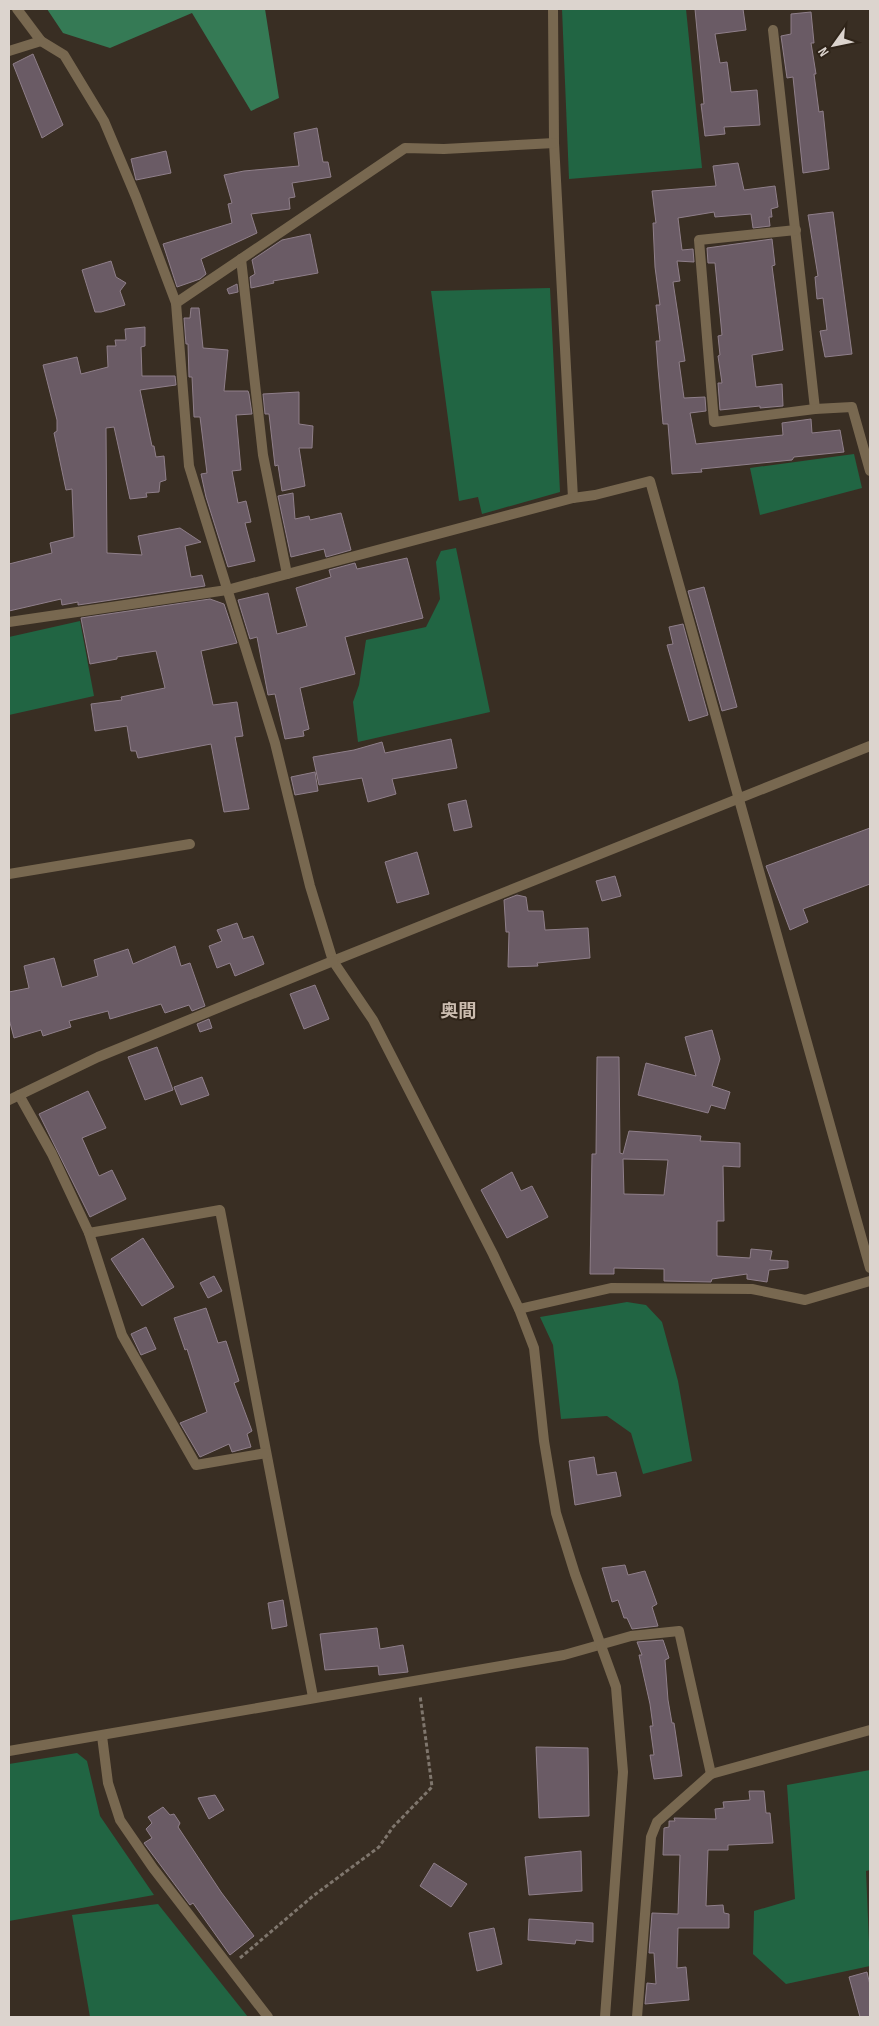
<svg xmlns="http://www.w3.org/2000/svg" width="879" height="2026" font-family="'Sofia Sans Condensed','Noto Sans JP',sans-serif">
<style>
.green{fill:#216543}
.forest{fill:#357a55}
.building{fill:#6a5b65;stroke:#8f7f8a;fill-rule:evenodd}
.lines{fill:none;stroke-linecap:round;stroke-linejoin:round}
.path{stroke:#7f766d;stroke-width:3;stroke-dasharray:4 2.5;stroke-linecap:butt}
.minor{stroke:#786850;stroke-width:10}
.tertiary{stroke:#786850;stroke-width:10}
.labels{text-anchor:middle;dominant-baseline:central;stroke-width:4;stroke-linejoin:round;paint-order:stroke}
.quarter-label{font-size:18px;font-weight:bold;fill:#cbbcaf;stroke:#2f2419}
</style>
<rect width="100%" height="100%" fill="#392e23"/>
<!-- green -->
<g class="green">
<path d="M562,9h124l16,159 -133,11z"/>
<path d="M550,288l10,204 -78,22 -4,-17 -19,4 -28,-210z"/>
<path d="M854,454l8,34 -102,27 -10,-47z"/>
<path d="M456,548l34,164 -132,30 -5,-40 6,-17 7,-45 60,-13 14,-28 -4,-37 5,-11z"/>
<path d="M80,621l14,75 -85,19v-78z"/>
<path d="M627,1302l19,3 16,17 16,59 14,80 -49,13 -12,-41 -24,-17 -46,3 -8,-74 -13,-28z"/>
<path d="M77,1753l10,8 13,55 54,79 -145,26v-157z"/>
<path d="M870,1770v100l-4,1 4,95 -84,18 -33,-30 1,-43 41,-12 -8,-114z"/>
<path d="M158,1904l90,113h-158l-18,-102z"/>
</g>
<!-- forest -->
<path class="forest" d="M47,9h218l14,89 -28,13 -59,-98 -82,35 -47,-15z"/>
<!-- building -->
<g class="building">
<path d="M695,9h48l3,21 -31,4 5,29 7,-1 4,30 26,-2 3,35 -36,2 1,7 -20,2 -4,-32h3z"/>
<path d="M811,12l3,31h-3l5,31h-2l5,38 4,-1 6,58 -26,4 -10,-96 -6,1 -6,-42 10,-2v-20z"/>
<path d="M33,54l30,71 -21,13 -29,-74z"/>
<path d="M317,128l6,34h5l3,15 -39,6 3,14 -6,1 1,11 -39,5 6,19 -56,26 5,15 -6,5 -23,8 -14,-43 69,-21 -4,-19 4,-1 -8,-28 20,-4 55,-5 -5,-33z"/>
<path d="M166,151l5,22 -35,7 -5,-21z"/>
<path d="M738,163l6,27 31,-4 3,21 -7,2 1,8h-3l1,9 -17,2 -2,-14 -36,3 -1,-5 -36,6 4,32 11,-1 1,13 -17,-1 3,20 -7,1 12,79 -6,1 5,36 21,-1 1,14 -16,2 6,31 87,-9 -1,-12 29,-4 1,14 28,-3 4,22 -50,5 -2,3 -91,9 1,3 -30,2 -4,-50h-5l-5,-56 -2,-27h4l-4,-36h4l-5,-38 -2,-44h3l-4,-32 64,-5 -3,-20z"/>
<path d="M833,212l19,142 -27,3 -5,-26 7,-1 -4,-32 -6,1 -2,-22 3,-1 -10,-61z"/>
<path d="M310,234l8,39 -45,8 1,2 -23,5 -1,-11 5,-3 -3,-14 30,-20z"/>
<path d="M772,239l3,26 -3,1 11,84 -31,5 4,32 26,-3 1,22 -23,2v-2l-40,4 -2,-27h4l-4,-27 2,-1 -2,-19 4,-1 -7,-72h-7l-1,-15z"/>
<path d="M111,261l5,16 10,6 -6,8 5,14 -24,7h-6l-13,-42z"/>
<path d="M237,284l1,8 -9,2 -2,-5z"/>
<path d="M191,308h8l4,40 25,2 -4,41h24l1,3 3,20 -16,1 5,55 -9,1 6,32 8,-2 5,21 -6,1 10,38 -27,6 -22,-70 -5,-23 6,-1 -7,-56h-6l-2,-40h-3l-1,-33h-2l-2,-26h6z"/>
<path d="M145,327v19l-4,1 1,29h33l1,9 -36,5 12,56h2l2,11 8,-1 2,24 -6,2 -1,10 -13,1 1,4 -17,2 -16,-72 -8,1 1,125 35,2 -4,-19 42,-8 21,14 -16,4 6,31 11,-2 3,11 -127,19v-3l-16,3 -1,-6 -52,12v-47l43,-11 -2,-10 24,-6 -2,-48 -6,1 -12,-57 3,-2v-11l-14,-55 34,-8 4,17 27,-7 -1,-21h9l-1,-6h11l-1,-11z"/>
<path d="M299,392v32l14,2 -1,22h-13l6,38 -23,5 -4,-26 -3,1 -6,-52h-4l-2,-20z"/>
<path d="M293,493l2,26 14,-3 1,4 31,-7 10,37 -25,7 -2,-8 -33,8 -13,-61z"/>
<path d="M407,558l16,60 -78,19 10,37 -55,14 9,41 -6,2 1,5 -19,3 -10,-45 -7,1 -11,-58 -7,2 -12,-39 30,-7 9,41 30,-8 -11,-38 35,-11 -2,-7 26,-7 2,6z"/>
<path d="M704,587l33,120 -15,4 -34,-120z"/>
<path d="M210,599l14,5 13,39 -36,8 12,54 24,-3 6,34 -8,1 14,72 -25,3 -13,-68 -73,14 -2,-7h-5l-4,-25 -32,5 -4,-27 31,-4 -1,-3 44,-9 -9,-37 -39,6v2l-27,5 -9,-46z"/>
<path d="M683,624l25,91 -19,6 -22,-76 6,-1 -4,-17z"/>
<path d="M451,739l6,29 -65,11 4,15 -28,8 -6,-24 -43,7 -6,-28 41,-7 28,-8 3,11z"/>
<path d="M315,772l3,19 -23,4 -4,-18z"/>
<path d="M466,800l6,27 -18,4 -6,-27z"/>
<path d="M870,828v56l-67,25 5,13 -18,8 -24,-64z"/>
<path d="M417,852l12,42 -32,9 -12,-41z"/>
<path d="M615,876l6,20 -19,5 -6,-20z"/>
<path d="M517,895l9,2 2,14h15l2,19 43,-2 2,30 -53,5 1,3 -30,1 1,-35h-3l-2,-32z"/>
<path d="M237,923l6,16 10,-3 11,28 -29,12 -5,-13 -13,5 -8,-22 13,-5 -5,-11z"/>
<path d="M175,946l6,20 9,-3 15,43 -13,5 -3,-6 -24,8 -4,-9 -51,15 -2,-8 -39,10 2,6 -28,9 -2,-6 -27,8 -5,-19v-27l20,-4 -5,-22 30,-8 8,29 36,-11 -4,-16 34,-11 5,15z"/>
<path d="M315,985l14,34 -25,10 -14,-35z"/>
<path d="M209,1019l3,9 -12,4 -3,-8z"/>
<path d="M712,1030l8,29 -8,27 18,6 -5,17 -14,-4 -3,8 -70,-18 8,-32 50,13 -11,-39z"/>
<path d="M157,1047l16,43 -28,10 -17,-43z"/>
<path d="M597,1057h22l1,96 3,1 6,-23 72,5 -1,5 40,2v24l-17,-1 1,55h-7v35l33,2 1,-9 21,2 -2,9 18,1v7l-19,2 -2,12 -20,-3v-5l-35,5 -1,3 -47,-1v-12l-50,-1v6h-24l2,-120h4zM623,1159l45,1 -4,35 -40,-1z"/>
<path d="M202,1077l7,18 -28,10 -7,-18z"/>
<path d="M88,1091l18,37 -24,10 17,38 13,-6 14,29 -36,18 -51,-103z"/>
<path d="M512,1172l9,19 11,-5 16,31 -41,21 -26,-48z"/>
<path d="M143,1238l31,49 -32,19 -31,-47z"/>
<path d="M214,1276l8,15 -14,7 -8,-15z"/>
<path d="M206,1308l12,35 8,-2 13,40 -5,2 18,48 -5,3 4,13 -19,5 -3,-8 -29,13 -20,-34 27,-11 -20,-63 -2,1 -11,-32z"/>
<path d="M146,1327l10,22 -15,6 -10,-21z"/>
<path d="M594,1457l3,18 19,-3 5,24 -46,9 -6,-44z"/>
<path d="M625,1565l3,10 17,-4 12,33 -5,3 6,19 -26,3 -5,-11h-3l-6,-18 -6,2 -10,-34z"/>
<path d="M283,1600l4,26 -15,3 -4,-26z"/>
<path d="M377,1628l3,21 23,-4 5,27 -29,3 -1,-9 -53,4 -5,-36z"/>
<path d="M663,1640l6,18 -4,2 3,40 4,23h2l8,53 -28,3 -4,-24h4l-4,-29h3l-3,-22 -11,-49h3l-5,-13z"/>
<path d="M536,1747l52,1 1,68 -50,2z"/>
<path d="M749,1791h15l2,22h4l3,30 -45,2v5h-20l-2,56 17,-1 1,8 5,1v14h-51l-1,40 9,-1 3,33 -44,4 2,-21 9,1 -2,-31h-5l3,-40 26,1 2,-59h-17l1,-27 5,-1v-6h6l-1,-3 42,1 -1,-10 9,-1 -1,-6 27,-2z"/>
<path d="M215,1795l9,15 -15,9 -11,-21z"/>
<path d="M163,1807l7,8 4,-1 6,9 -2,4 43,65 33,44 -24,19 -37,-52 -3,2 -46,-62 8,-5 -6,-9 6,-6 -4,-6z"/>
<path d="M581,1851l1,40 -53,4 -4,-38z"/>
<path d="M434,1863l33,21 -16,23 -31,-21z"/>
<path d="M529,1919l64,4v19l-17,-2 -1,4 -47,-4z"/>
<path d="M494,1928l8,36 -25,7 -8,-38z"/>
<path d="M867,1972l3,13v32h-10l-11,-40z"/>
</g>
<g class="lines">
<!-- path -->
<path class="path" d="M240,1958l73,-62 66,-49 14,-20 39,-40 -12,-92"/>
<!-- minor -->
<g class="minor">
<path d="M553,9l1,134 19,355"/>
<path d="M773,30l42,379 37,-2 18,64"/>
<path d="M9,51l32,-10"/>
<path d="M796,230l-97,10 15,182 101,-13"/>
<path d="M241,259l22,196 24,119"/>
<path d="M176,303l229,-155 39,1 110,-6"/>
<path d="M9,622l218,-32 346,-92 22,-3 55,-14 220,787"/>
<path d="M9,874l181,-30"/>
<path d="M333,961l537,-215"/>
<path d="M19,1095l33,59 37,79 131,-23 93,487"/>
<path d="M89,1233l33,102 74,130 70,-12"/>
<path d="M519,1309l92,-21 141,1 53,11 65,-19"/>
<path d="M102,1736l6,47 12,37 33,48 115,149"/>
<path d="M9,1751l555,-96 67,-19 48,-5 32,143"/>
<path d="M637,2017l14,-180 6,-15 54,-48 159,-44"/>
</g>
<!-- tertiary -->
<g class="tertiary">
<path d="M17,9l24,32 23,14 40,66 32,76 40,106 13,163 86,277 35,143 23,75 40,59 120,234 26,55 15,39 10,93 12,72 19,61 41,113 7,85 -18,245"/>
<path d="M9,1100l89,-43 235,-96"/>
</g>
</g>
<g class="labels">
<!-- quarter labels -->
<g class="quarter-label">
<text x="458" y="1011">奥間</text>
</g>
</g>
<!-- border -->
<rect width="879" height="2026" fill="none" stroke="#dcd4ce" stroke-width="20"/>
<!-- north arrow -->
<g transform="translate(834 45) rotate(237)" stroke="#2f2419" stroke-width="4" paint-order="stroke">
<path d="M0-4L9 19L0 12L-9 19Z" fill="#dcd4ce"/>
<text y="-8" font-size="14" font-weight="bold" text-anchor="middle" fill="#dcd4ce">N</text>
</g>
</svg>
